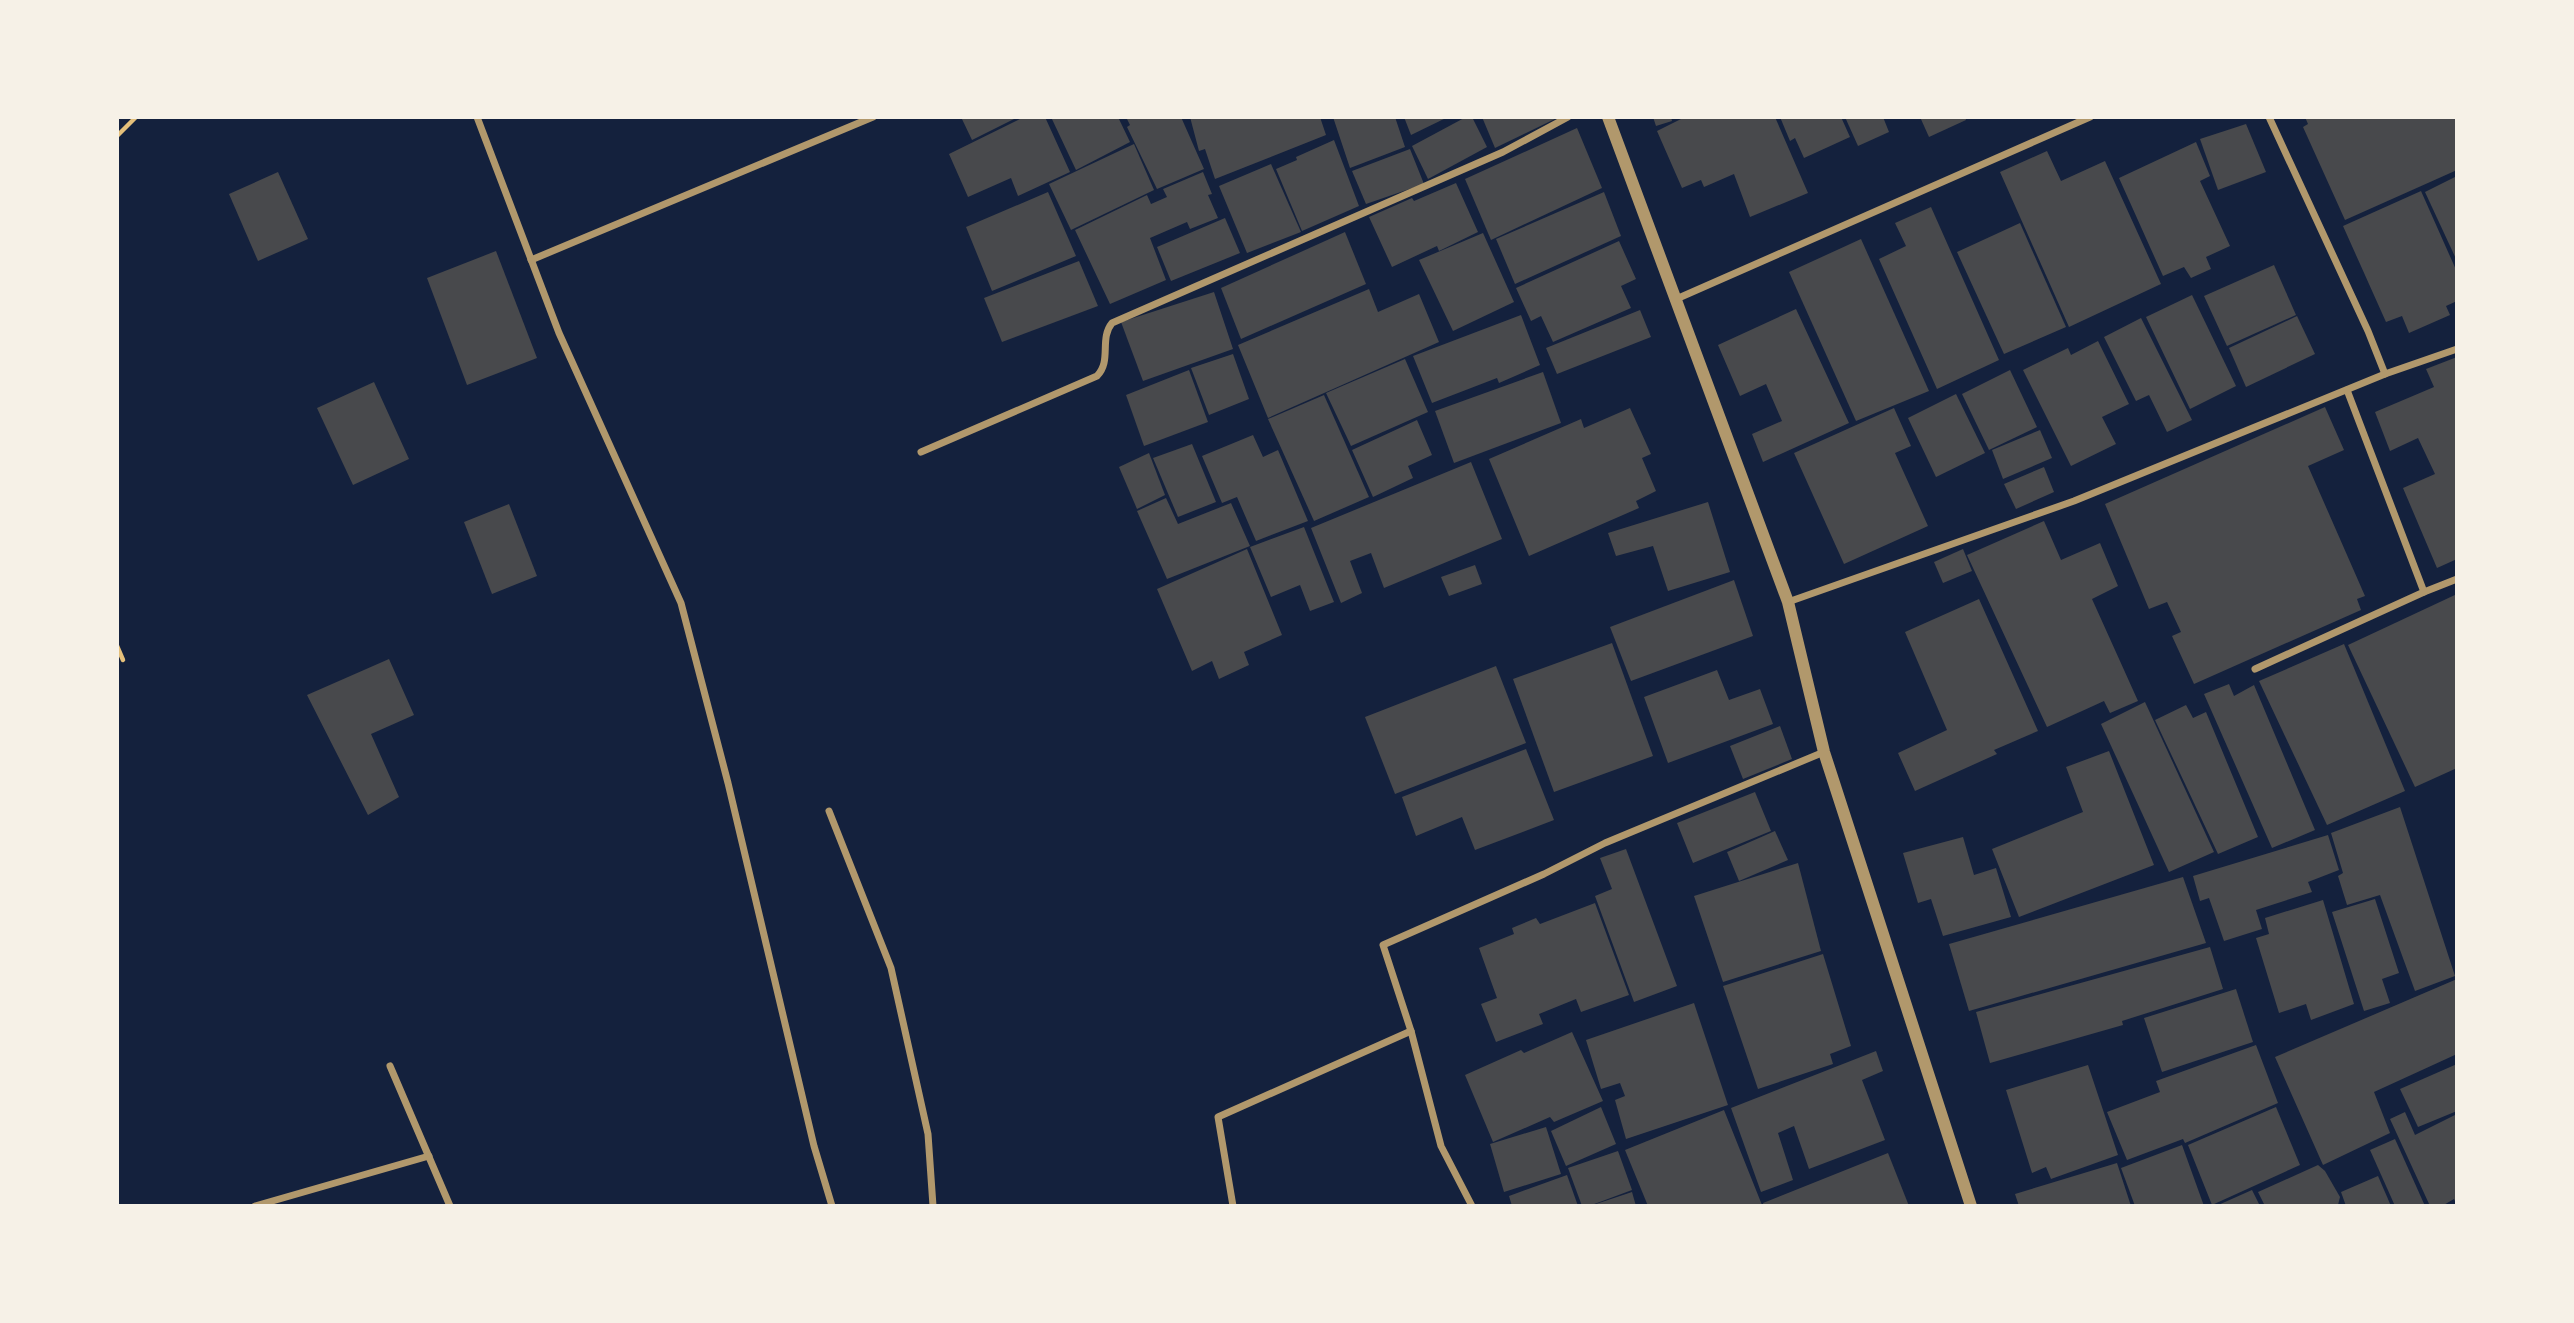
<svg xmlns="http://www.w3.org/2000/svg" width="2574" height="1323" font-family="Rubik,sans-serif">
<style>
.building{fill:#48494c}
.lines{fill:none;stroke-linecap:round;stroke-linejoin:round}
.path{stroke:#e5c07b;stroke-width:4.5}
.minor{stroke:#b1986c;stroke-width:7}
.tertiary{stroke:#b1986c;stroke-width:12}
</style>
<rect width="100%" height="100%" fill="#14213d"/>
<!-- building -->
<g class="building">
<path d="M961,117h57l-46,23z"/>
<path d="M1024,117h21l25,55 -52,24 -7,-18 -43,19 -19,-43z"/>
<path d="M1051,117h67l12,25 -54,28z"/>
<path d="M1126,117h55l23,52 -47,20 -30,-62 3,-2z"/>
<path d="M1190,117h130l6,18 -111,44 -10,-30 -6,2z"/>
<path d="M1333,117h62l10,30 -55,21z"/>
<path d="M1404,117h44l-37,18z"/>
<path d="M1466,117h6l15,30 -59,32 -16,-33z"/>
<path d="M1482,117h77l-64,31z"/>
<path d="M1653,117h18l1,4 -16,5z"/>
<path d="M1685,117h90l33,76 -58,24 -16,-43 -30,13 -3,-7 -19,8 -25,-57z"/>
<path d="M1780,117h61l9,20 -46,21 -9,-20 -5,3z"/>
<path d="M1845,117h38l6,15 -31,14z"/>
<path d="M1920,117h45l1,3 -37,17z"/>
<path d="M2305,117h152v53l-112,50 -42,-93 5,-3z"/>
<path d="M2246,124l20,48 -48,18 -18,-51z"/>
<path d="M1577,128l25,60 -111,52 -26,-61z"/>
<path d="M1334,140l25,66 -57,25 -26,-62 21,-9 -1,-3z"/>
<path d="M2196,142l14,34 -10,5 30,65 -24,11 5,12 -20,9 -7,-11 -21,9 -44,-98z"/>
<path d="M1134,144l20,46 -83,40 -22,-46z"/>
<path d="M1410,149l14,35 -58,20 -14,-33z"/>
<path d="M2047,151l14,30 44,-20 56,123 -92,43 -69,-155z"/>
<path d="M1271,164l30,68 -54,21 -28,-67z"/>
<path d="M278,172l30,67 -50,22 -29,-67z"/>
<path d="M1203,172l9,22 -4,1 10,23 -28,11 -3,-7 -37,16 16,42 -56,24 -35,-74 72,-35 4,9 16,-7 -4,-8z"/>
<path d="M2457,176v85l-32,-69z"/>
<path d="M1456,183l22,49 -39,19 -2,-5 -45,21 -23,-50 43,-19 2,3z"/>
<path d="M2421,191l36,81v29l-11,5 4,9 -41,18 -7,-17 -16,6 -43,-96z"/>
<path d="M1048,192l28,64 -84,35 -26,-64z"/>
<path d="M1604,192l17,44 -106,48 -19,-45z"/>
<path d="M1931,207l68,153 -62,29 -58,-130 27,-13 -11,-23z"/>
<path d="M1225,218l15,35 -69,28 -14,-34z"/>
<path d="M2020,223l46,104 -62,27 -47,-102z"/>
<path d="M1345,232l21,52 -125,55 -20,-51z"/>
<path d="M1483,233l31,69 -61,29 -34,-71z"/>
<path d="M1861,239l68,152 -73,30 -67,-149z"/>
<path d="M1619,241l17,38 -15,7 10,22 -78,34 -12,-26 -10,5 -15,-33z"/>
<path d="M496,251l41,107 -70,27 -40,-107z"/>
<path d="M1079,261l19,45 -96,36 -18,-44z"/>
<path d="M2274,265l22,50 -69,31 -23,-50z"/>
<path d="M1369,289l9,23 41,-18 20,48 -171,76 -30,-73z"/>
<path d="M1214,292l19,57 -90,32 -22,-59z"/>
<path d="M2192,295l44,91 -46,23 -44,-92z"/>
<path d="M1796,309l53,114 -86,39 -11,-28 30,-13 -16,-37 -26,12 -22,-51z"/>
<path d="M1640,310l11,27 -94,37 -11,-26z"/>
<path d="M1521,315l19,50 -41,18 -2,-5 -65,25 -19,-47z"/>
<path d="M2297,316l18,38 -69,33 -17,-39z"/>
<path d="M2141,318l51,102 -25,12 -18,-37 -13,6 -32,-64z"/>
<path d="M2098,341l31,63 -27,13 14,27 -45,22 -48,-96 45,-22 3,7z"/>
<path d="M1233,354l16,45 -40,16 -18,-47z"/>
<path d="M2457,357v202l-20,9 -34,-80 32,-14 -17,-36 -28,13 -15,-39 59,-25 -8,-18z"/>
<path d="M1405,359l23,53 -77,34 -25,-53z"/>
<path d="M1189,370l19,52 -64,24 -18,-51z"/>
<path d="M2010,370l27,57 -48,23 -27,-56z"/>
<path d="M1543,372l18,51 -107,40 -19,-52z"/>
<path d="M374,382l35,77 -56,26 -36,-77z"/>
<path d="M1956,394l29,59 -49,24 -28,-59z"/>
<path d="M1324,395l45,102 -55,24 -46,-102z"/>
<path d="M2325,407l19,43 -36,16 57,130 -8,3 4,11 -167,74 -22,-48 9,-4 -14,-30 -18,7 -44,-105z"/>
<path d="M1630,408l21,46 -9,4 14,33 -20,10 3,7 -110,48 -40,-97 92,-40 3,9z"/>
<path d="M1894,408l17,38 -16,7 33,73 -84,38 -50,-111z"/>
<path d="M1417,420l15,35 -24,11 5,12 -40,19 -21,-47z"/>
<path d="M2040,430l12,28 -49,21 -11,-29z"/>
<path d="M1253,435l10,22 15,-7 30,71 -52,20 -19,-44 -15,6 -20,-47z"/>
<path d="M1192,444l24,58 -38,15 -25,-59z"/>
<path d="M1149,453l16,42 -28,14 -18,-42z"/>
<path d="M1471,462l31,77 -118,49 -13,-35 -21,8 12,32 -21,10 -30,-75z"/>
<path d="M2044,467l10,25 -38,17 -12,-25z"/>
<path d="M1166,498l12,26 53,-21 19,43 -83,33 -30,-68z"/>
<path d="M1708,502l22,70 -62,19 -15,-45 -37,10 -8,-23z"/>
<path d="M509,504l28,72 -45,18 -28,-72z"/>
<path d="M2044,521l17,39 39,-17 18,43 -26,13 46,102 -28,12 -6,-12 -57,26 -80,-172z"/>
<path d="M1304,527l30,75 -24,9 -10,-26 -29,12 -21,-50z"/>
<path d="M1247,549l35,86 -38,17 5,13 -30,14 -7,-18 -20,10 -35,-82z"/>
<path d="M1963,549l9,22 -29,12 -9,-21z"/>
<path d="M1475,565l7,19 -33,12 -8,-19z"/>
<path d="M1734,580l19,56 -122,45 -21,-54z"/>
<path d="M2457,594v174l-42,19 -67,-142z"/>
<path d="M1979,599l59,132 -44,19 3,4 -82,37 -17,-38 49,-23 -42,-98z"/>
<path d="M1612,643l41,113 -99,36 -41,-113z"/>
<path d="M2344,644l61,147 -78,34 -68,-144z"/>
<path d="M389,659l25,56 -43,19 28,63 -31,18 -61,-120z"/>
<path d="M1496,666l30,77 -131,51 -30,-77z"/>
<path d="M1717,670l12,30 31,-11 13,35 -105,39 -24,-66z"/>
<path d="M2229,684l5,12 20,-11 61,145 -43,18 -68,-154z"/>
<path d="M2145,702l69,150 -45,20 -68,-148z"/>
<path d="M2186,705l7,13 13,-6 52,125 -40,17 -63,-134z"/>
<path d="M1780,726l12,33 -49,20 -13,-33z"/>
<path d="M1526,749l28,71 -79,30 -13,-33 -46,19 -14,-39z"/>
<path d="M2109,751l45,114 -135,52 -27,-68 91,-37 -17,-45z"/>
<path d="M1755,792l16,39 -78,32 -16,-40z"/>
<path d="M2400,807l55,169 -40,15 -35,-96 -33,10 -9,-29 5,-3 -12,-40z"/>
<path d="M1775,831l13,29 -49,21 -12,-29z"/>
<path d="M2328,835l11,35 -31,12 4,10 -56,18 6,19 -38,12 -15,-43 -9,3 -7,-25z"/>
<path d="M1963,837l11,38 22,-7 15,49 -68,19 -12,-37 -13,4 -15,-50z"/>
<path d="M1626,849l51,137 -43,16 -39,-106 17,-7 -12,-31z"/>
<path d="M1798,863l23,88 -98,31 -29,-86z"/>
<path d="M2183,877l23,66 -237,68 -20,-67z"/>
<path d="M2375,899l24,74 -17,6 8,24 -26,8 -32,-99z"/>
<path d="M2323,900l31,104 -43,16 -5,-16 -27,9 -23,-75 13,-4 -4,-16z"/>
<path d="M1595,903l34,92 -48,17 -5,-13 -37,15 4,10 -47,18 -15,-38 16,-6 -18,-50 35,-14 -2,-6 24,-10 4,6z"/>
<path d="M2210,947l13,42 -101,32 1,4 -133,38 -14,-51z"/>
<path d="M1823,954l28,92 -21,8 3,10 -75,25 -35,-103z"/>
<path d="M2457,979v75l-83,38 16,41 -67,32 -48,-108z"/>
<path d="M2236,989l17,53 -91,30 -18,-54z"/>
<path d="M1694,1003l34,102 -102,34 -11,-39 10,-4 -5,-13 -19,6 -15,-49z"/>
<path d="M1572,1032l31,69 -49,21 -4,-5 -57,25 -28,-67 56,-25 3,3z"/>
<path d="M2256,1045l22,58 -93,40 -2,-4 -56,21 -20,-48 53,-20 -4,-11z"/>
<path d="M1876,1051l7,20 -21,9 23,60 -76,29 -15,-43 -16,7 15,47 -32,12 -30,-84z"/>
<path d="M2457,1064v47l-39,16 -18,-38z"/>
<path d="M2088,1065l30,90 -67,24 -5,-12 -14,6 -26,-83z"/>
<path d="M1601,1107l15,37 -50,22 -15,-35z"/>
<path d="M2276,1107l24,58 -88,40 -24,-60z"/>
<path d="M1724,1110l38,95 -114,1 -23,-56z"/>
<path d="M2405,1112l10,23 42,-21v91l-3,-6 -12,7h-12l-40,-87z"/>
<path d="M1546,1127l15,47 -57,18 -14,-48z"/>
<path d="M2395,1139l30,67h-30l-25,-56z"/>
<path d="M2182,1145l22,61h-69l-14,-38z"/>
<path d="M1618,1151l14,39 -43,16h-7l-14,-38z"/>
<path d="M1888,1153l21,53h-145l-1,-3z"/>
<path d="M2117,1163l14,43h-112l-4,-12z"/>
<path d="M2318,1165l7,6 15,26 -2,8 -73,1 -7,-14z"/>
<path d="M1567,1175l11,31h-66l-3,-10z"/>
<path d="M2378,1176l13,30h-45l-5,-14z"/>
<path d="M2252,1190l8,16h-44z"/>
<path d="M1632,1192l4,14h-43v-1z"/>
</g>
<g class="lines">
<!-- path -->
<g class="path">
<path d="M117,136l19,-19"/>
<path d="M117,646l6,14"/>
</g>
<!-- minor -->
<g class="minor">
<path d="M477,117l82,216 122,270 47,180 86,363 18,60"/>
<path d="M2269,117l99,214 17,43"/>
<path d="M531,260l342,-143"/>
<path d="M1674,300l416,-183"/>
<path d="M921,452l176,-76c15,-15 2,-37 15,-53l391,-171 65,-35"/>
<path d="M2424,592l33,-13"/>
<path d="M1788,602l286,-101 311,-127 72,-25"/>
<path d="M2255,669l169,-77 -77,-202"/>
<path d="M829,811l62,157 37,166 5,72"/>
<path d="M390,1066l60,140"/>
<path d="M255,1206l174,-50"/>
<path d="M1233,1206l-15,-89 193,-86"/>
<path d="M1472,1206l-31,-60 -30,-115 -28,-86 161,-71 61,-31 219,-91"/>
</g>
<!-- tertiary -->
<path class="tertiary" d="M1608,117l180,485 36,150 147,454"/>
</g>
<!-- border -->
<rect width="2574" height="1323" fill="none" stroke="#f6f1e7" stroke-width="238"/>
</svg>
